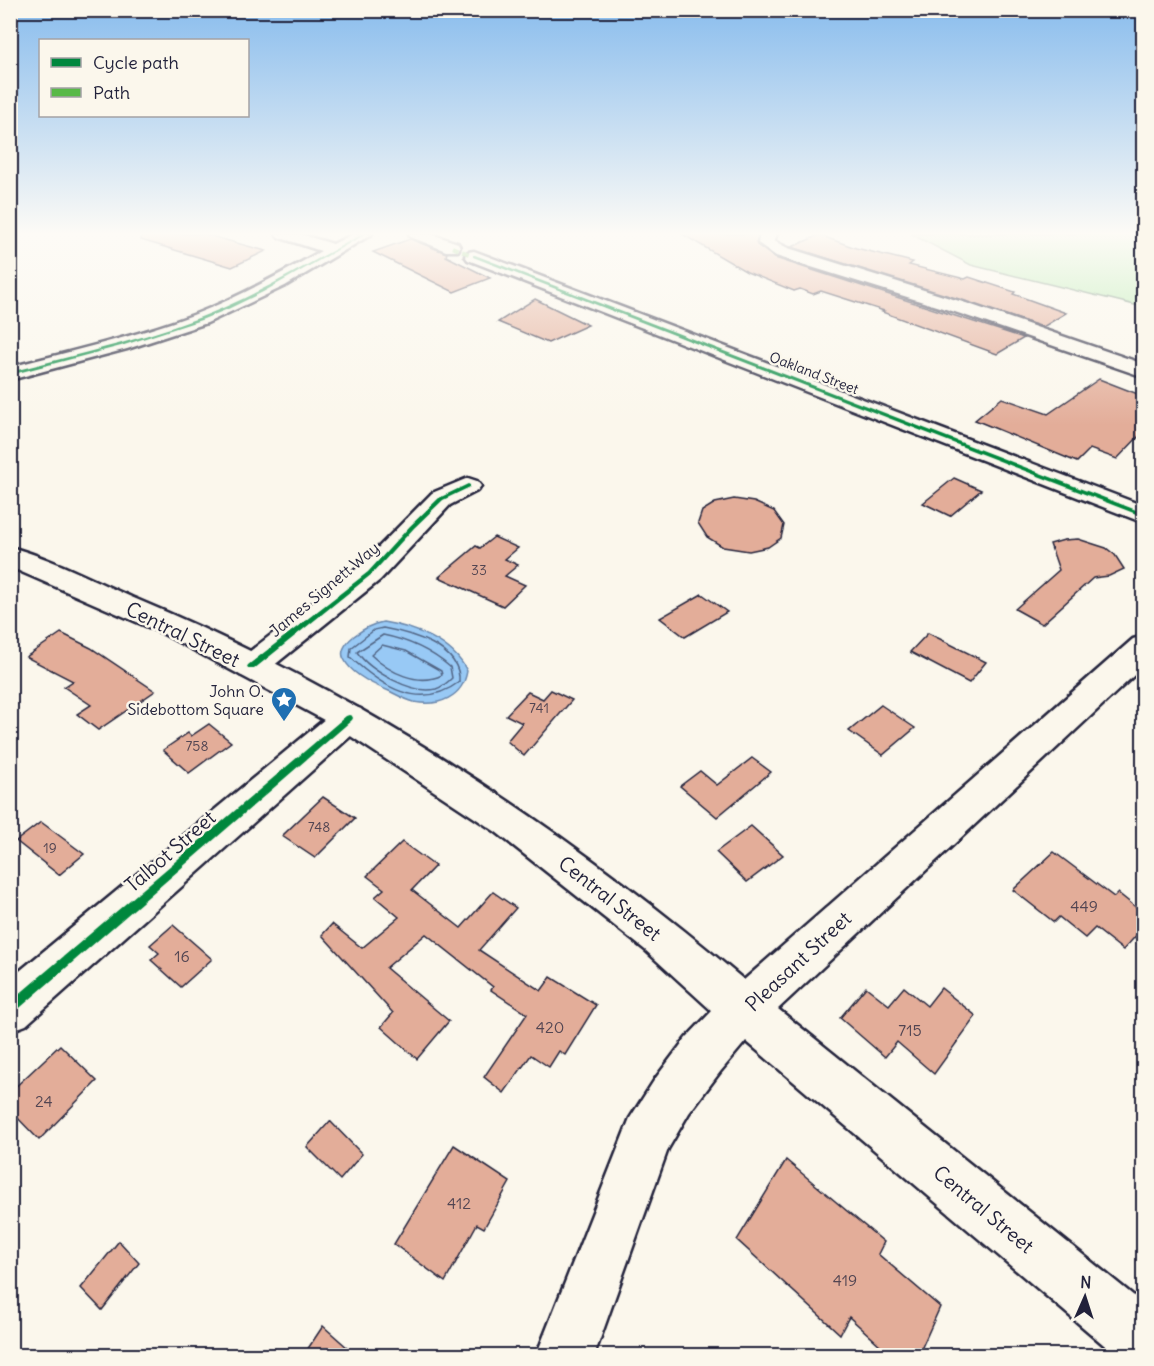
<svg xmlns="http://www.w3.org/2000/svg" width="1154" height="1366" font-family="Delius,sans-serif">
<style>
.green{fill:#b4ebad;stroke:#6b8674;stroke-width:1.5}
.water{fill:#98c9f5;stroke:#6986ab;stroke-width:1.5}
.lines{fill:none;stroke-linecap:round;stroke-linejoin:round}
.shore{stroke:#516585;stroke-width:1.5}
.building{fill:#e3ad99;stroke:#22223b;stroke-width:1.5}
.minor-casing{stroke:#22223b;stroke-width:5}
.major-casing{stroke:#22223b;stroke-width:5}
.minor{fill:#fbf7ec;fill-rule:evenodd}
.major{fill:#fbf7ec;fill-rule:evenodd}
.quiet{stroke:#58b947;stroke-width:4;stroke-dasharray:7 4;stroke-linecap:butt}
.cycleway-casing{stroke:#fbf7ec;stroke-width:3}
.cycleway{fill:#00873e;fill-rule:evenodd}
.labels{text-anchor:middle;dominant-baseline:central;stroke-width:5;stroke-linejoin:round;paint-order:stroke}
.far-street-label{font-size:14px;fill:#22223b;stroke:#fbf7ec}
.number-label{font-size:14px;fill:#524552}
.street-label{font-size:16px;fill:#22223b;stroke:#fbf7ec}
.poi-label{font-size:16px;fill:#22223b;stroke:#fbf7ec;text-anchor:end}
.near-number-label{font-size:16px;fill:#524552}
.near-street-label{font-size:20px;fill:#22223b;stroke:#fbf7ec}
</style>
<rect width="100%" height="100%" fill="#fbf7ec"/>
<filter id="ink" filterUnits="userSpaceOnUse"><feTurbulence type="fractalNoise" baseFrequency=".0167" numOctaves="2"/><feDisplacementMap in="SourceGraphic" scale="12" xChannelSelector="R" yChannelSelector="G"/><feConvolveMatrix kernelMatrix="1 2 1 2 8 2 1 2 1" color-interpolation-filters="sRGB"/></filter>
<g filter="url(#ink)">
<!-- green -->
<path class="green" d="M911,234h232v73l-172,-42z"/>
<!-- water -->
<path class="water" d="M383,622c31,5 69,19 84,49 -4,26 -28,36 -53,31 -8,-2 -17,-7 -25,-11 -15,-6 -38,-17 -45,-32 -5,-9 4,-18 10,-23 10,-7 17,-12 29,-14z"/>
<g class="lines">
<!-- shore -->
<g class="shore">
<path d="M383,628c27,5 79,19 76,54 -39,30 -78,4 -109,-25l1,-9 23,-18z"/>
<path d="M383,635c25,5 47,15 67,32l2,11c-4,4 -10,9 -16,11 -23,6 -66,-18 -79,-37z"/>
<path d="M382,645l24,6 35,20 1,4c-24,12 -53,-3 -71,-20z"/>
</g>
</g>
<!-- building -->
<g class="building">
<path d="M142,234h62l62,17 -34,16 -91,-27z"/>
<path d="M682,234h76l-1,11 18,13 249,80 -27,16 -115,-42 2,-1 -63,-20 -8,3 -13,-5 -6,2 -47,-19z"/>
<path d="M819,235l37,13 57,14 -4,3 56,14 4,-2 46,15 -2,2 53,19 -23,14 -251,-80z"/>
<path d="M410,239l37,14 -1,3 44,22 -36,14 -81,-40z"/>
<path d="M535,299l53,26 -40,18 -50,-21z"/>
<path d="M1099,379l44,17v36l-26,27 -27,-10 -13,13 -102,-42 27,-22 46,16z"/>
<path d="M954,478l27,12 -31,26 -27,-13z"/>
<path d="M734,499l20,3 20,9 10,14 -3,13 -13,9 -19,4 -26,-4 -16,-10 -9,-14 4,-12 13,-8z"/>
<path d="M494,537l24,11 -13,11 13,6 -13,11 20,9 -22,21 -64,-29 37,-31 4,2z"/>
<path d="M1078,539l28,9 9,7 9,14 -15,7 -16,2 -51,46 -27,-15 44,-39 -9,-26 14,-4z"/>
<path d="M702,594l25,18 -42,25 -25,-19z"/>
<path d="M61,633l30,15 64,43 -57,39 -21,-16 14,-9 -27,-18 9,-6 -47,-24z"/>
<path d="M928,633l58,29 -17,21 -59,-31z"/>
<path d="M551,690l21,10 -48,56 -17,-15 15,-18 -16,-8 22,-23 15,7z"/>
<path d="M881,705l34,23 -32,27 -34,-24z"/>
<path d="M209,724l22,18 -42,31 -26,-23 25,-17 3,3z"/>
<path d="M752,758l19,14 -54,45 -37,-31 20,-15 17,14z"/>
<path d="M323,797l32,21 -40,40 -33,-22z"/>
<path d="M41,822l43,32 -25,21 -43,-34z"/>
<path d="M751,826l32,29 -36,27 -31,-30z"/>
<path d="M402,842l33,24 -23,24 49,38 32,-36 23,16 -37,42 62,41 10,-14 45,28 -31,50 -6,-4 -10,16 -18,-12 -27,38 -20,-16 43,-63 -36,-24 2,-3 -67,-53 -40,34 63,53 -32,38 -36,-32 12,-14 -71,-78 10,-11 30,24 37,-31 -24,-20 9,-8 -17,-13z"/>
<path d="M1054,852l60,45 4,-4 25,20v15l-20,22 -28,-22 -10,10 -26,-21 -5,5 -41,-32z"/>
<path d="M173,925l39,34 -31,28 -30,-27 8,-7 -9,-8z"/>
<path d="M866,987l23,18 15,-18 23,19 14,-18 35,28 -42,58 -37,-32 -12,15 -45,-39z"/>
<path d="M60,1045l37,36 -58,59 -29,-30v-18z"/>
<path d="M330,1121l32,33 -22,26 -33,-33z"/>
<path d="M454,1145l56,37 -26,46 -7,-4 -32,58 -51,-38z"/>
<path d="M786,1160l98,82 -6,12 62,53 -22,49h-26l-43,-39 -9,17 -103,-94z"/>
<path d="M119,1241l20,22 -37,47 -21,-22z"/>
<path d="M323,1326l34,30h-54z"/>
</g>
<g class="lines">
<defs>
<g id="minor">
<path d="M276,234h24l33,10 20,-10h19l-87,52 -78,37 -80,26 -117,31v-13c62,-16 123,-30 183,-52 44,-17 86,-40 128,-64l-43,-14z"/>
<path d="M409,234h22l27,9 2,4 -2,4h-12l-35,-14z"/>
<path d="M760,234h17l-3,7 14,7 178,55 178,61v13l-192,-66 -176,-55 -18,-13z"/>
<path d="M474,251l670,255v17l-676,-263 -3,-4 3,-4z"/>
<path d="M468,478l9,3 4,5 -4,5 -27,14 -70,75 -118,95 -11,4 -11,-4 -5,-8 5,-8 120,-93 72,-73z"/>
<path d="M349,705l12,4 5,9 -5,9 -335,298 -16,6v-52l327,-270z"/>
</g>
<path id="major" d="M10,547c42,11 86,35 126,52 221,92 425,226 608,381l389,-341 11,-3v30l-366,343 366,295v52h-27l-371,-315 -26,31 -31,41 -21,36 -74,207h-58l94,-238 25,-39 31,-41 26,-27 -68,-62 -148,-117 -159,-105 -175,-94 -152,-66z"/>
</defs>
<!-- minor casing -->
<use href="#minor" class="minor-casing"/>
<!-- major casing -->
<use href="#major" class="major-casing"/>
<!-- minor -->
<use href="#minor" class="minor"/>
<!-- major -->
<use href="#major" class="major"/>
<!-- quiet -->
<path class="quiet" d="M452,247l22,9"/>
<defs>
<g id="cycleway">
<path d="M362,234h4l-103,58 -35,17 -27,11 -80,26 -111,29v-3c73,-19 146,-35 215,-65 47,-21 92,-48 137,-73z"/>
<path d="M473,255h2l669,258v4l-671,-260z"/>
<path d="M468,484l2,1v2l-27,13 -29,28 -42,46 -118,95h-6l-1,-2 1,-2 120,-93 42,-46 29,-28z"/>
<path d="M349,715l3,1 1,2 -1,2 -338,293 -4,1v-12l336,-286z"/>
</g>
</defs>
<!-- cycleway casing -->
<use href="#cycleway" class="cycleway-casing"/>
<!-- cycleway -->
<use href="#cycleway" class="cycleway"/>
</g>
</g>
<!-- sky -->
<linearGradient id="sky" x2="0" y2="1"><stop stop-color="#88bced"/><stop offset="0.55" stop-color="#fdfbf6"/><stop offset="1" stop-color="#fdfbf6" stop-opacity="0"/></linearGradient>
<rect width="1154" height="425" fill="url(#sky)"/>
<!-- icons -->
<defs>
<symbol id="sight-pin" viewBox="-11 -11 22 30"><path d="M0 17L-7.5 6A9.5 9.5 0 1 1 7.5 6Z" fill="#1f6fb2" stroke="#fbf7ec"/><path d="M0-6L1.8-2.2L6-1.7L2.9 1.2L3.7 5.4L0 3.3L-3.7 5.4L-2.9 1.2L-6-1.7L-1.8-2.2Z" fill="#fff"/></symbol>
</defs>
<g fill-rule="evenodd">
<use href="#sight-pin" x="269" y="685" width="30" height="40"/>
</g>
<g class="labels">
<!-- far-street labels -->
<g class="far-street-label">
<text transform="translate(814 373) rotate(21)">Oakland Street</text>
</g>
<!-- number labels -->
<g class="number-label">
<text x="479" y="570">33</text>
<text x="539" y="708">741</text>
<text x="197" y="746">758</text>
<text x="319" y="827">748</text>
<text x="50" y="848">19</text>
</g>
<!-- street labels -->
<g class="street-label">
<text transform="translate(324 589) rotate(-40)">James Signett Way</text>
</g>
<!-- poi labels -->
<g class="poi-label">
<text x="264" y="691">John O.<tspan x="264" dy="18">Sidebottom Square</tspan></text>
</g>
<!-- near-number labels -->
<g class="near-number-label">
<text x="1084" y="906">449</text>
<text x="182" y="956">16</text>
<text x="550" y="1027">420</text>
<text x="910" y="1030">715</text>
<text x="44" y="1101">24</text>
<text x="459" y="1203">412</text>
<text x="845" y="1280">419</text>
</g>
<!-- near-street labels -->
<g class="near-street-label">
<text transform="translate(183 634) rotate(26)">Central Street</text>
<text transform="translate(170 851) rotate(-41)">Talbot Street</text>
<text transform="translate(610 898) rotate(38)">Central Street</text>
<text transform="translate(798 961) rotate(-43)">Pleasant Street</text>
<text transform="translate(984 1209) rotate(40)">Central Street</text>
</g>
</g>
<!-- margin -->
<rect width="1154" height="1366" fill="none" stroke="#fbf7ec" stroke-width="36"/>
<rect x="18" y="18" width="1118" height="1330" fill="none" stroke="#22223b" stroke-width="2" filter="url(#ink)"/>
<!-- legend -->
<rect x="39" y="39" width="210" height="78" fill="#fbf7ec" stroke="#a4a2a5" stroke-width="1.5"/>
<rect x="51" y="58" width="30" height="9" fill="#00873e" stroke="#a4a2a5" stroke-width="1.5"/>
<text x="93" y="69" font-size="18" fill="#22223b">Cycle path</text>
<rect x="51" y="88" width="30" height="9" fill="#58b947" stroke="#a4a2a5" stroke-width="1.5"/>
<text x="93" y="99" font-size="18" fill="#22223b">Path</text>
<!-- north arrow -->
<g transform="translate(1085 1297) rotate(3)" stroke="#fbf7ec" stroke-width="4.5" paint-order="stroke">
<path d="M0-4.5L10 22L0 15L-10 22Z" fill="#22223b"/>
<text y="-9" font-size="16" font-weight="bold" text-anchor="middle" fill="#22223b">N</text>
</g>
</svg>
